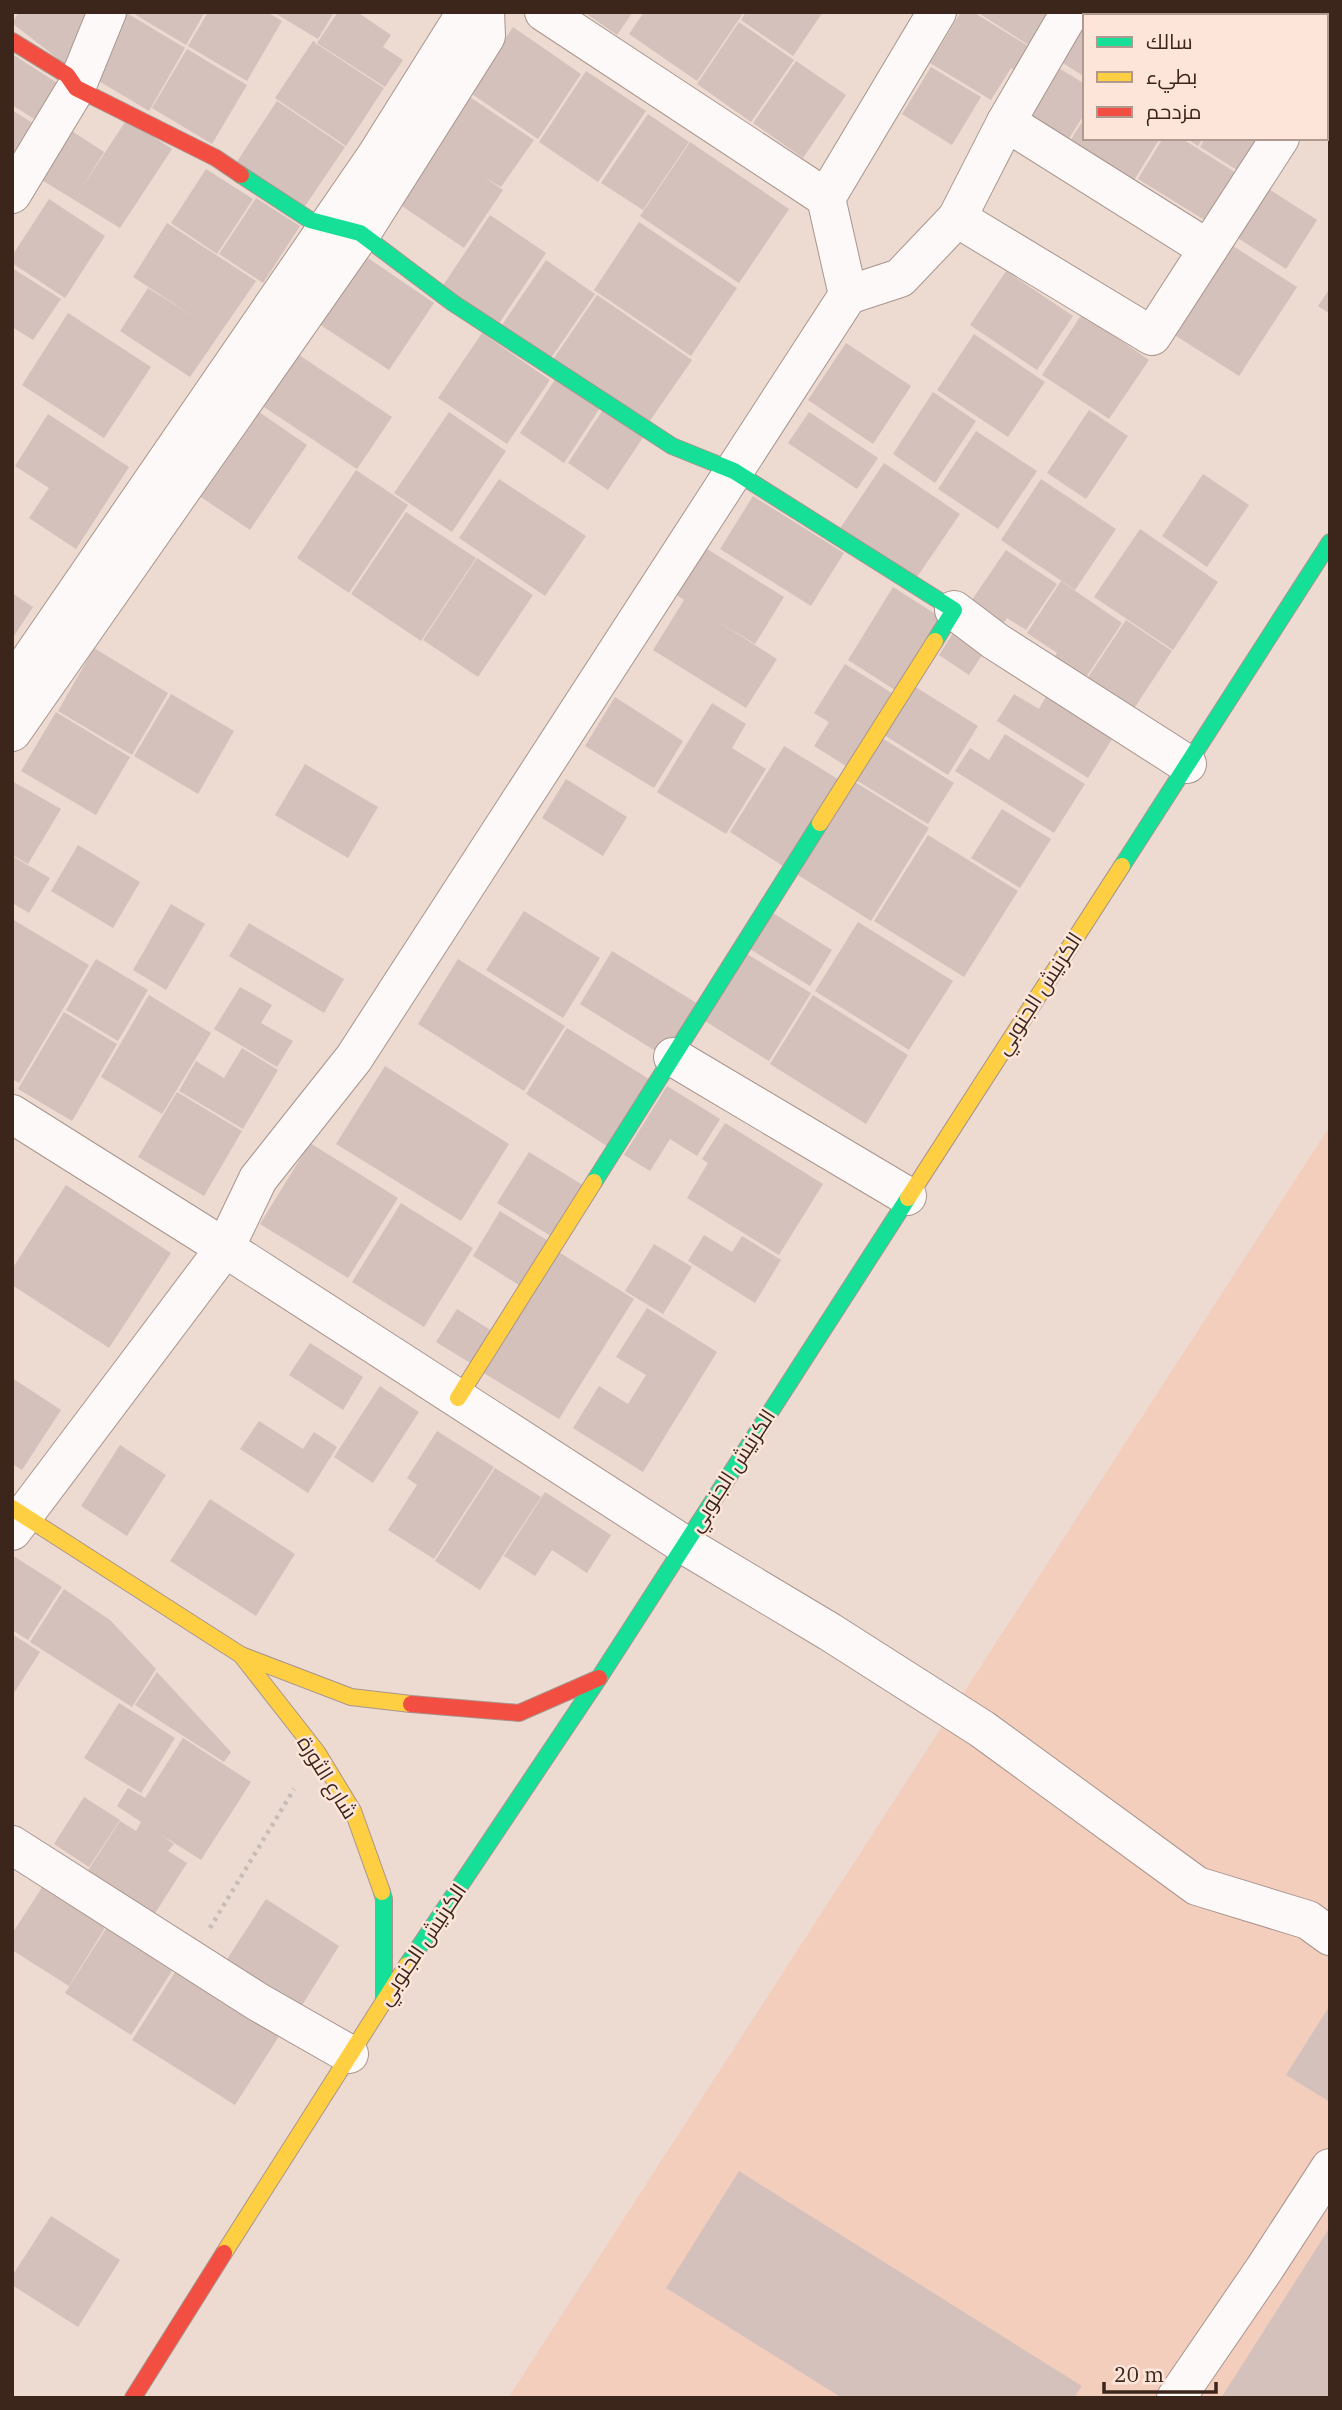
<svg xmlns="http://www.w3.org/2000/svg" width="1342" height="2410" font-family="'IBM Plex Serif',Cairo,serif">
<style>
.built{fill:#f4cebd}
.building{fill:#d5c1bc}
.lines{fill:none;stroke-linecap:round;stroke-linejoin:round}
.street-casing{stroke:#a8958d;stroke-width:40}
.fast-casing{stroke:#a8958d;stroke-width:18}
.slow-casing{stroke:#a8958d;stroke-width:18}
.jam-casing{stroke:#a8958d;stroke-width:18}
.path{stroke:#c6bcb8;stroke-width:4.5;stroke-dasharray:3.5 5;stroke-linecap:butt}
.street{stroke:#fcf9f8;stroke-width:38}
.fast{stroke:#16e098;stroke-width:16}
.slow{stroke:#ffcf43;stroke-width:16}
.jam{stroke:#f24e42;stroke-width:16}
.labels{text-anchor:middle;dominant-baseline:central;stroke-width:5;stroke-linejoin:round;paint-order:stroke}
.street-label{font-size:21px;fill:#3c261b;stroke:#fde5da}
</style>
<rect width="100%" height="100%" fill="#eddad1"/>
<!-- built -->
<path class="built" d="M1330,1126v1272h-822z"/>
<!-- building -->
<g class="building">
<path d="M19,12h85l-34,56 -58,-45z"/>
<path d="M125,12l60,36 -36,63 -62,-37z"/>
<path d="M131,12h74l-19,33z"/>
<path d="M208,12h59l15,9 -35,60 -59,-35z"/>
<path d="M273,12h61l-16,27z"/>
<path d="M338,12h19l34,23 -8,12 20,13 -18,27 -68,-44z"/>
<path d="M584,12h49l-16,23z"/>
<path d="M644,12h100l-47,69 -68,-47z"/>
<path d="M746,12h77l-30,44 -52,-36z"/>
<path d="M961,12h12l60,37 -15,24 -7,-5 -20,32 -61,-37z"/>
<path d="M977,12h81l-23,37z"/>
<path d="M1072,12h46l6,4h-39v61l-38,-24z"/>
<path d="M1279,12h51v71l-4,-3v-64h-50z"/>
<path d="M739,22l55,38 -43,62 -54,-38z"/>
<path d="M513,27l68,47 -43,65 -69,-47z"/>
<path d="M313,41l3,2 -1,2 2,-1 67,44 -38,58 -71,-48z"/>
<path d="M187,49l60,36 -35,59 -60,-36z"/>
<path d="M12,54l50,32 -23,36 -27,-17z"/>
<path d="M796,61l50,34 -43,63 -50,-35z"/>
<path d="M1049,62l36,22v29l-20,32 -48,-30z"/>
<path d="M931,67l50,30 -29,48 -50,-31z"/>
<path d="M586,71l60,40 -48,71 -59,-40z"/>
<path d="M467,95l67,45 -33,47 -17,-10 19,13 -39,58 -65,-44z"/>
<path d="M277,101l68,46 -42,62 -67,-46z"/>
<path d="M12,110l27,17 -27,41z"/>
<path d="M648,114l41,28 -46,68 -42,-27z"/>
<path d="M1085,117v21h75l-29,47 -64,-39z"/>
<path d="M127,119l45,30 -52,79 -93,-57 31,-49 46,30 -23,37z"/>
<path d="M1163,138h18l60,38 -30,48 -73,-45z"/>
<path d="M1186,138h17l-5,8z"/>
<path d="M1205,138h62l-22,37 -45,-28z"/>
<path d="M690,142l99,67 -50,74 -99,-67z"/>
<path d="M206,169l47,30 -36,55 -46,-31z"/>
<path d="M1264,186l53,34 -31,49 -53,-34z"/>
<path d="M256,198l44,28 -37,57 -44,-29z"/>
<path d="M49,199l56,37 -40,62 -53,-35v-7z"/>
<path d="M490,215l56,38 -50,75 -56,-38z"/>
<path d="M639,222l98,66 -46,68 -97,-66z"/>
<path d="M167,223l89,58 -66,96 -70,-46 28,-43 48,30 -63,-41z"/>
<path d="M1230,244l67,43 -58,89 -66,-42z"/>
<path d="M365,256l69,47 -45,67 -70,-46z"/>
<path d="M546,260l49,34 -46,67 -49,-33z"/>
<path d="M12,268l49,31 -28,41 -21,-13z"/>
<path d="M1006,271l67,45 -36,54 -67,-45z"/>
<path d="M1330,288v26l-12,-8z"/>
<path d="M597,295l95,65 -45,65 -95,-64z"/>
<path d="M68,313l83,54 -47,71 -82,-53z"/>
<path d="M1082,314l67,46 -40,59 -67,-44z"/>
<path d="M482,333l68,47 -43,64 -69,-46z"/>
<path d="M974,334l71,48 -37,55 -71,-47z"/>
<path d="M846,343l65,43 -38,58 -65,-44z"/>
<path d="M290,349l102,68 -35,52 -102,-68z"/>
<path d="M556,378l44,30 -36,55 -44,-30z"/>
<path d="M933,392l43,29 -41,62 -42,-29z"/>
<path d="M249,405l58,40 -57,85 -58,-39z"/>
<path d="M604,408l40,28 -36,54 -40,-27z"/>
<path d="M1089,410l39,26 -42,63 -39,-26z"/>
<path d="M449,412l57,39 -54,81 -58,-39z"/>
<path d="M809,412l69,46 -21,31 -69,-46z"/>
<path d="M48,414l81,53 -53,82 -47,-31 20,-30 -34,-22z"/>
<path d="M976,431l61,40 -39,58 -60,-40z"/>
<path d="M884,463l76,51 -45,66 -76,-50z"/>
<path d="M356,470l52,35 -59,88 -52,-35z"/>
<path d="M1203,474l46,31 -42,62 -45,-31z"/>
<path d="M499,479l87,57 -41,60 -86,-58z"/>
<path d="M1041,479l75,50 -41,61 -74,-50z"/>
<path d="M753,496l91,57 -33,53 -91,-57z"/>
<path d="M406,512l70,46 -55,83 -70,-47z"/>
<path d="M1140,529l78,53 -45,68 -79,-53z"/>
<path d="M704,547l80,50 -29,47 -41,-25 63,40 -31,49 -93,-58 31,-50 -9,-6z"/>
<path d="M1006,550l51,34 -31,46 -19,-12 -9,14 -33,-22z"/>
<path d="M477,558l56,37 -55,82 -55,-37z"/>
<path d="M1061,581l61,42 -45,68 -32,-21 12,-17 -30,-20z"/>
<path d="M893,587l47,30 -45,73 -47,-30z"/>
<path d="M12,593l21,14 -21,32z"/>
<path d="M1126,620l46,31 -47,71 -46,-31z"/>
<path d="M955,630l31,19 -17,26 -30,-20z"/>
<path d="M94,648l74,45 -36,62 -74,-44z"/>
<path d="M845,664l47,29 -46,73 -32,-20 15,-24 -15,-9z"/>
<path d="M914,686l64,40 -30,49 -64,-40z"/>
<path d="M1050,689l67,42 -29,47 -91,-57 17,-27 25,15z"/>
<path d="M171,694l63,37 -36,63 -64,-38z"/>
<path d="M615,697l68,44 -29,47 -69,-42z"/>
<path d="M712,703l34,21 -14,24 34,21 -40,65 -69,-42z"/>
<path d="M56,712l74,45 -34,58 -75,-44z"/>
<path d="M1005,734l80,50 -31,49 -99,-62 15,-23 19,12z"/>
<path d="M882,738l72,45 -26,41 -72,-44z"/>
<path d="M784,746l54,33 -55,87 -53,-34z"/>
<path d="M305,764l73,43 -30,51 -73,-43z"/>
<path d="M566,779l61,38 -24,39 -61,-38z"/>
<path d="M12,781l49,28 -33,55 -16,-9z"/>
<path d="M855,782l74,46 -58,93 -73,-46z"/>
<path d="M1002,809l49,30 -31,49 -49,-30z"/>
<path d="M928,835l90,56 -54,86 -90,-56z"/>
<path d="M78,845l62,37 -27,46 -62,-37z"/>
<path d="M12,856l38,22 -21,35 -17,-10z"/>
<path d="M171,904l34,20 -39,66 -33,-20z"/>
<path d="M524,911l76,47 -37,60 -77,-48z"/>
<path d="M773,913l59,37 -22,36 -60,-37z"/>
<path d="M12,919l77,46 -70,118 -7,-4z"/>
<path d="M858,922l95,59 -44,69 -94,-59z"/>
<path d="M249,923l95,56 -20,34 -95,-57z"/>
<path d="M612,951l86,53 -33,53 -85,-53z"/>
<path d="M747,954l64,39 -42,68 -64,-40z"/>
<path d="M96,959l52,31 -30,51 -52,-31z"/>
<path d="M458,959l107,67 -41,65 -106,-67z"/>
<path d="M240,987l32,18 -11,18 32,18 -16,26 -63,-38z"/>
<path d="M149,995l62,38 -49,81 -61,-37z"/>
<path d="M813,995l95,60 -42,69 -96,-60z"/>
<path d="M64,1012l53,32 -45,77 -54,-32z"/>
<path d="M567,1028l82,51 -42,67 -81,-52z"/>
<path d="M242,1048l36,22 -35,59 -64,-38 17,-30 28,17z"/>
<path d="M385,1066l124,78 -48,77 -125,-77z"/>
<path d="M667,1086l53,33 -23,37 -27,-17 -20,32 -26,-16z"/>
<path d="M177,1092l65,39 -38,65 -66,-39z"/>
<path d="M725,1123l98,61 -44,71 -92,-57 21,-35 -6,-4z"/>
<path d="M310,1143l88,55 -50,80 -88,-54z"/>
<path d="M529,1152l57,35 -32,51 -57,-35z"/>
<path d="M66,1185l105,68 -62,95 -97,-63v-16z"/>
<path d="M401,1203l72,45 -49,79 -72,-45z"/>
<path d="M500,1211l50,31 -28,45 -49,-31z"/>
<path d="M704,1235l28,17 10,-16 39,24 -26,43 -67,-42z"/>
<path d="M654,1244l38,23 -29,47 -38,-23z"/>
<path d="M557,1251l77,48 -75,120 -77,-47z"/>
<path d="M647,1308l70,44 -74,120 -70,-44 26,-42 29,18 18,-29 -30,-18z"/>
<path d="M457,1309l35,22 -20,33 -36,-22z"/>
<path d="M310,1343l53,34 -20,33 -54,-35z"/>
<path d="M12,1378l49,32 -39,60 -10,-6z"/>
<path d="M380,1386l39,26 -46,71 -39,-26z"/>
<path d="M259,1421l44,28 11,-17 23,15 -29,46 -68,-44z"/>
<path d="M437,1431l57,36 -60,92 -46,-29 29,-45 -10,-7z"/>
<path d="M120,1445l46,30 -39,61 -46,-30z"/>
<path d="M495,1468l46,29 -61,93 -45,-29z"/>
<path d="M545,1492l66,43 -24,38 -35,-23 -17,26 -31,-20z"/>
<path d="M210,1499l85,55 -39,62 -86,-55z"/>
<path d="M12,1555l50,32 -34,53 -16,-10z"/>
<path d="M64,1589l46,31 46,49 -24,38 -102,-65z"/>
<path d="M12,1634l28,18 -28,44z"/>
<path d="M157,1672l74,80 -7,10 -89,-57z"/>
<path d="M119,1703l56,35 -34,55 -57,-35z"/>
<path d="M183,1738l68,44 -50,78 -41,-26 14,10 -6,7 19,12 -42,66 -67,-43 42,-65 16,10 5,-9 -24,-16 11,-18 17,10z"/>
<path d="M84,1797l36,23 -31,47 -35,-23z"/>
<path d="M48,1878l63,40 -42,68 -57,-36v-16z"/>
<path d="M266,1899l73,47 -43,69 -74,-48z"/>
<path d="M113,1918l66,42 -48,75 -66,-42z"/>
<path d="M182,1961l103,66 -50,78 -103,-65z"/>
<path d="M1330,2005v97l-44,-27z"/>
<path d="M739,2171l343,215 -8,12h-232l-176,-110z"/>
<path d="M51,2216l69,44 -42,67 -66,-42v-9z"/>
<path d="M1330,2227v171h-109z"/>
</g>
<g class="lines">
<defs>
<g id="street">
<path d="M1169,12l6,4"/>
<path d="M1326,107l4,2"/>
<path d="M1006,122l202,127"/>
<path d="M12,194l64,-106 31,-76"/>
<path d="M826,198l111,-186"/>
<path d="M957,218l49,-96 64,-110"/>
<path d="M848,295l52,-17 57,-60 195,118 128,-198"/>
<path d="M954,610l41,31 192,123"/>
<path d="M12,686l364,-530 84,-134 19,-10"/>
<path d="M12,732l354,-506 120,-190 -1,-24"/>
<path d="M673,1057l234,139"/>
<path d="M12,1114l213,134 458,296 147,88 152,97 215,157 111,34 22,16"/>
<path d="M12,1531l213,-283 33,-69 96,-121 494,-763 -22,-97 -282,-186"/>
<path d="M12,1845l246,157 91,52"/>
<path d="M1176,2398l89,-130 65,-100"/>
</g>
<g id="fast">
<path d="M241,175l69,45 50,13 93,70 219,143 62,25 220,139 -19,31"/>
<path d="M1122,866l208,-324"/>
<path d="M594,1182l226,-359"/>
<path d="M382,1892l2,7v100"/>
<path d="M407,1965l192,-287 309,-480"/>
</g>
<g id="slow">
<path d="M820,823l115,-182"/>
<path d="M908,1198l214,-332"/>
<path d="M458,1398l136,-216"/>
<path d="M12,1508l229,147 110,42 60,7"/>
<path d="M241,1655l76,97 36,59 29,81"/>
<path d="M224,2253l183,-288"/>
</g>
<g id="jam">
<path d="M12,41l55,34 9,13 140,70 25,17"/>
<path d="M411,1704l108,9 80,-35"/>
<path d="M133,2398l91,-145"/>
</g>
</defs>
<!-- street casing -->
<use href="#street" class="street-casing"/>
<!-- fast casing -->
<use href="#fast" class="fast-casing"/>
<!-- slow casing -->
<use href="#slow" class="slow-casing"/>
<!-- jam casing -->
<use href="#jam" class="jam-casing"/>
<!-- path -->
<path class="path" d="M210,1928l84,-139"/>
<!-- street -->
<use href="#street" class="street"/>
<!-- fast -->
<use href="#fast" class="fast"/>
<!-- slow -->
<use href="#slow" class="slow"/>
<!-- jam -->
<use href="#jam" class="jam"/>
</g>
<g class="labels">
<!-- street labels -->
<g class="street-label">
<text transform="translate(1038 993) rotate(-57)">الكرنيش الجنوبي</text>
<text transform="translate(731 1470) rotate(-57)">الكرنيش الجنوبي</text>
<text transform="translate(328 1777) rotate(58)">شارع الثورة</text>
<text transform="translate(421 1944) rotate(-56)">الكرنيش الجنوبي</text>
</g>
</g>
<!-- border -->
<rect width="1342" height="2410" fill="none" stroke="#3c261b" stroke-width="28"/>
<!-- legend -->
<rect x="1083" y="14" width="245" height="126" fill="#fde5da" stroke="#b0998e" stroke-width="2"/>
<rect x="1097" y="37" width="35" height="10" fill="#16e098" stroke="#b0998e" stroke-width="2"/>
<text x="1146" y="49" font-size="21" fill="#3c261b">سالك</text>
<rect x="1097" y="72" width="35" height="10" fill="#ffcf43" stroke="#b0998e" stroke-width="2"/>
<text x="1146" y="84" font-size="21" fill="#3c261b">بطيء</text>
<rect x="1097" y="107" width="35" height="10" fill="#f24e42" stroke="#b0998e" stroke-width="2"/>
<text x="1146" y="119" font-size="21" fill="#3c261b">مزدحم</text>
<!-- scale -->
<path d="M1104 2382v10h112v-10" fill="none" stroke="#3c261b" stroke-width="3.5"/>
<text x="1114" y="2382" font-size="21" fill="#3c261b" stroke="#fde5da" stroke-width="5" paint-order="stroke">20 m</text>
</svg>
